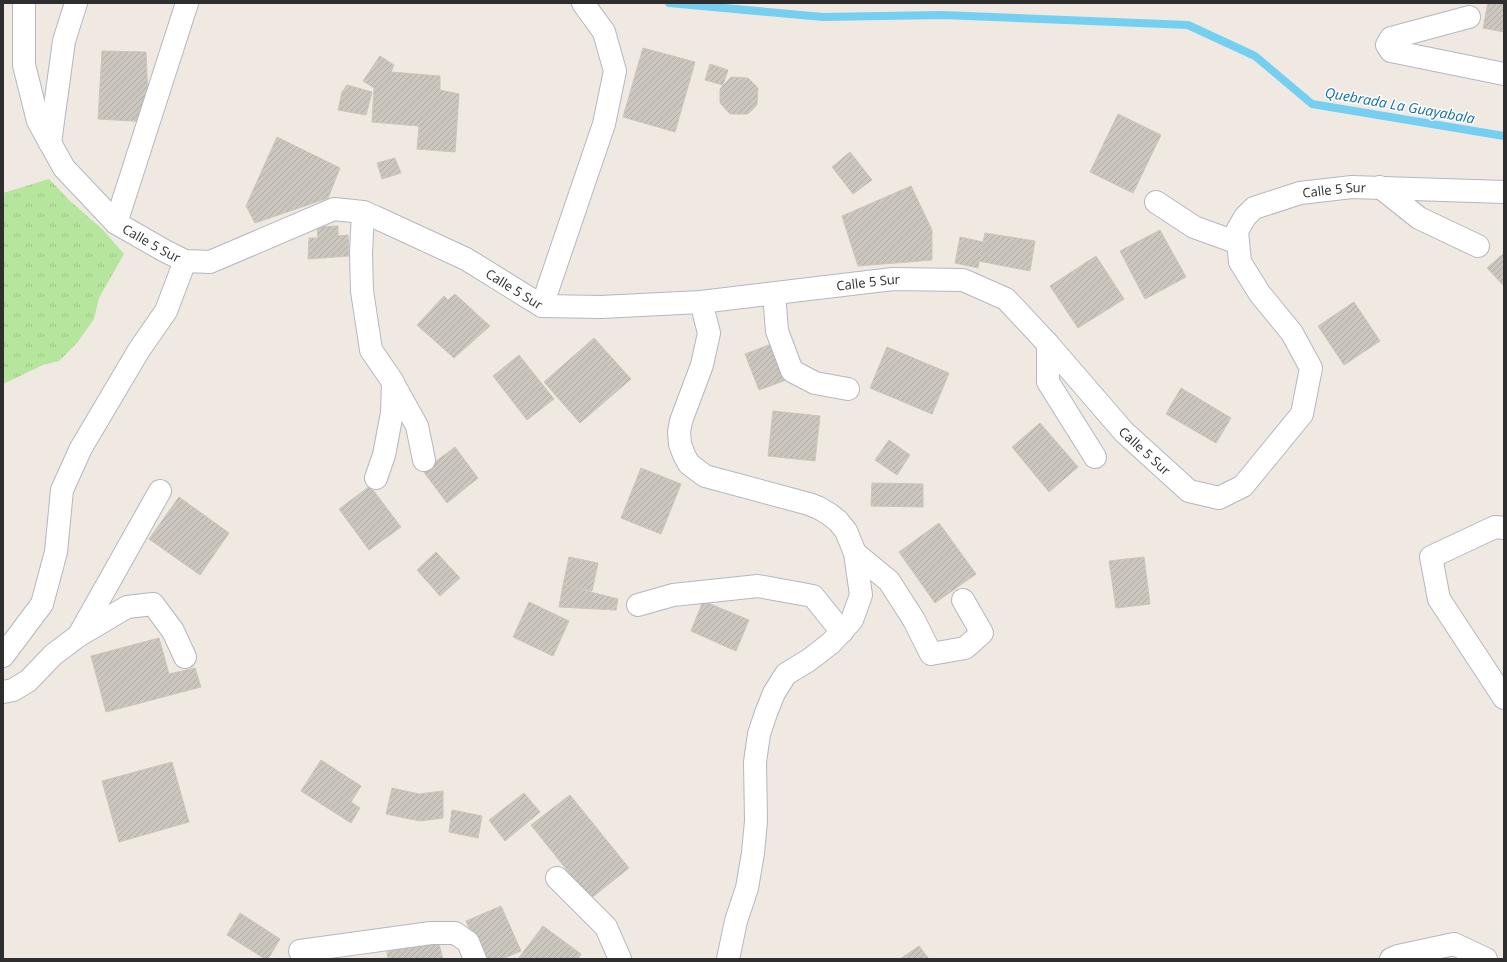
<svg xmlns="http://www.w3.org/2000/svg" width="1507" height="962" font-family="'Open Sans',sans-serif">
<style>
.grass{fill:url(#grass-tufts)}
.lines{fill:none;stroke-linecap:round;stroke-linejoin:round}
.stream{stroke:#75cff0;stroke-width:8}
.building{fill:url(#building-hatch);stroke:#cbc5ba}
.minor-casing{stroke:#b4b7c1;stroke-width:24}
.minor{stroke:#fff;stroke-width:22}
.labels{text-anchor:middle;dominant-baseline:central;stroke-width:3;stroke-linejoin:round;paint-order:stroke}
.street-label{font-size:13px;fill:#2e2e2e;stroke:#fff}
.water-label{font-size:14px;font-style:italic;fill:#0d6fa3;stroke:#fff}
</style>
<defs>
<pattern id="grass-tufts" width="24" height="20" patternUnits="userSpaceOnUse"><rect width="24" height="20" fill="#b6e59e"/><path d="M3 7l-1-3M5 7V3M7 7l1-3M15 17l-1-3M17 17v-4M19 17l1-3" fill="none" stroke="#9dc588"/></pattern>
<pattern id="building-hatch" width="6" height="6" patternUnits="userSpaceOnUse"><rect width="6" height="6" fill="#cbc7bf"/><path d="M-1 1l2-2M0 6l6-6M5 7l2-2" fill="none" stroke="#afaba4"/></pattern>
</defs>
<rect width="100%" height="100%" fill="#efe9e1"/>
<!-- grass -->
<path class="grass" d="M49,179l20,21 34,30 21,24 -25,44 -5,21 -17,24 -18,18 -16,4 -40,19v-191z"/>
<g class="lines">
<!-- stream -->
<path class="stream" d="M669,3l154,14 119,-2 246,10 67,31 57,48 192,32"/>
</g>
<!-- building -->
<g class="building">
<path d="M1488,3h16v29l-21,-4z"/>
<path d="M643,48l52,14 -20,70 -52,-15z"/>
<path d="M102,51l44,1 3,70 -51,-3z"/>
<path d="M380,56l14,9 -3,7 49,4v14l19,4 -4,58 -38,-3 2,-23 -47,-4 2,-34 -11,-7z"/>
<path d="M710,64l18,6 -5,15 -18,-5z"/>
<path d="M731,77l17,1 10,10 -1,17 -9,9h-18l-10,-11v-14z"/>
<path d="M347,85l25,7 -6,23 -28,-5 4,-18z"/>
<path d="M1118,114l43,21 -28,58 -43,-21z"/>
<path d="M277,137l63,31 -12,30 -73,25 -9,-17z"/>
<path d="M850,152l22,28 -19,14 -21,-27z"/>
<path d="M395,158l6,15 -19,6 -5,-16z"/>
<path d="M911,186l21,44v30l-74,6 -16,-50z"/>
<path d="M338,226v10l10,-1 1,21 -41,3 1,-21h9l-1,-11z"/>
<path d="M1160,230l26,47 -41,22 -25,-48z"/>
<path d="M985,233l50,8 -5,30 -51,-10z"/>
<path d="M960,237l23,5 -5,26 -23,-5z"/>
<path d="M1504,246v40l-17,-18 16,-14z"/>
<path d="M1096,256l28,43 -46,29 -28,-42z"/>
<path d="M455,294l35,32 -36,32 -37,-33 27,-29 4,4z"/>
<path d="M1354,302l26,39 -36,24 -26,-39z"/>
<path d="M594,338l37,41 -51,44 -36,-41z"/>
<path d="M771,344l15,36 -27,10 -14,-36z"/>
<path d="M887,347l62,26 -17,41 -62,-26z"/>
<path d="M519,355l35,44 -27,21 -34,-44z"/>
<path d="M1181,388l50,30 -15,25 -50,-29z"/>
<path d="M773,411l47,5 -5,45 -47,-5z"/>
<path d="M1040,423l38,44 -29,25 -37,-45z"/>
<path d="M889,440l21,15 -13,20 -22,-15z"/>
<path d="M455,447l23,31 -31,25 -24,-32z"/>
<path d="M641,468l40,16 -20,50 -40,-16z"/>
<path d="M872,483l51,1v23l-52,-1z"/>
<path d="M370,486l31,41 -32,23 -30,-41z"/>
<path d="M179,497l50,36 -29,42 -51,-36z"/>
<path d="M939,523l37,51 -41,29 -36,-51z"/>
<path d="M436,552l24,26 -20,18 -23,-26z"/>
<path d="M569,557l29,6 -6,28 -29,-6z"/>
<path d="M1144,557l6,47 -34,4 -7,-47z"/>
<path d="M563,585l55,14 -2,11 -57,-3z"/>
<path d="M703,601l46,19 -13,31 -45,-20z"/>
<path d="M529,602l40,19 -16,35 -40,-19z"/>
<path d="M159,638l10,36 26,-6 6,19 -95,25 -15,-56z"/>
<path d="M321,760l40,26 -10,16 9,6 -9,15 -50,-32z"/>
<path d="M172,762l17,60 -70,20 -17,-61z"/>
<path d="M392,788l27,6 24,-3v27l-23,3 -34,-7z"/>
<path d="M524,793l16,19 -35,29 -16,-21z"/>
<path d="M570,795l59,73 -39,31 -59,-74z"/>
<path d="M452,810l30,6 -4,22 -29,-6z"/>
<path d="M501,906l20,45 -19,8h-19l-17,-38z"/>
<path d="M240,913l40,26 -12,20h-3l-38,-24z"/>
<path d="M543,926l38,28 -3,5h-60z"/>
<path d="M438,940l5,19h-55l-1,-7z"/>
<path d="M919,946l10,13h-29z"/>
</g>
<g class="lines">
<defs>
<g id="minor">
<path id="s1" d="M24,3v62l14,56 26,47 52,55 49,28 20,10 25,1 124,-53 29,3 12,5 91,42 76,47 59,1 100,-5 192,-23 70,1 43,19 42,45 76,88 65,59 30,7 24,-12 59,-72 9,-46 -19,-35 -32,-39 -20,-32 -3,-31 8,-14 9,-9 46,-15 52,-6 152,5"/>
<path d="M1469,17l-78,21 -4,7 4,6 113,23"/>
<path d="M50,143l14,-102 12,-38"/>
<path d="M1380,187l39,31 59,28"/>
<path d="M1156,202l38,25 44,16"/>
<path d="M363,212l-2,41 1,38 9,59 22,32 -1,31 -8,42 -8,23"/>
<path d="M116,223l71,-220"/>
<path d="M774,294l3,37 15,40 23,12 33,6"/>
<path d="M701,302l8,31 -7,32 -21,56 -2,11 1,12 4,11 5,9 16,12 104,28 10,4 10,6 9,7 8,10 9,22 6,42 -9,25 -21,23 -22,17 -23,14 -12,19 -8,20 -7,21 -4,28 1,59 -3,32 -6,35 -11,33 -8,38"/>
<path d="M542,306l62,-182 11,-53 -11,-39 -21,-29"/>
<path d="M1048,344v38l47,75"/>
<path d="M393,383l24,43 7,34"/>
<path d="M1504,528l-9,-1 -64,30 8,42 65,99"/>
<path d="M855,553l34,28 25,39 17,34 34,-6 17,-15 -19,-33"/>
<path d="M638,605l35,-10 85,-9 55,10 29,36"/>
<path d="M79,635l81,-144"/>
<path d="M3,656l39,-52 14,-52 6,-62 19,-42 58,-98 27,-39 19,-50"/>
<path d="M3,692l10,-2 15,-9 25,-26 25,-19 49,-29 26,-3 20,27 12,26"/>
<path d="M557,878l49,49 14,32"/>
<path d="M300,951l131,-18h24l13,9 7,17"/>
<path d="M1391,959l7,-3 56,-12 32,15"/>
</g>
</defs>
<!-- minor casing -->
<use href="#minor" class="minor-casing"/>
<!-- minor -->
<use href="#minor" class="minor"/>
</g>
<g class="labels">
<!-- street labels -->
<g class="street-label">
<text stroke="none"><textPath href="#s1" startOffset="1923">Calle 5 Sur</textPath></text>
<text stroke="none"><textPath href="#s1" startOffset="290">Calle 5 Sur</textPath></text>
<text stroke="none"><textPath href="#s1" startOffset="1047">Calle 5 Sur</textPath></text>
<text stroke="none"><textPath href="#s1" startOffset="687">Calle 5 Sur</textPath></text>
<text stroke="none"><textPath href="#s1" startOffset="1395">Calle 5 Sur</textPath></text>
</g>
<!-- water labels -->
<g class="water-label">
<text transform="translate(1400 105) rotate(10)">Quebrada La Guayabala</text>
</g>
</g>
<!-- border -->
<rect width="1507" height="962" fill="none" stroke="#2e2e2e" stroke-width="8"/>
</svg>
